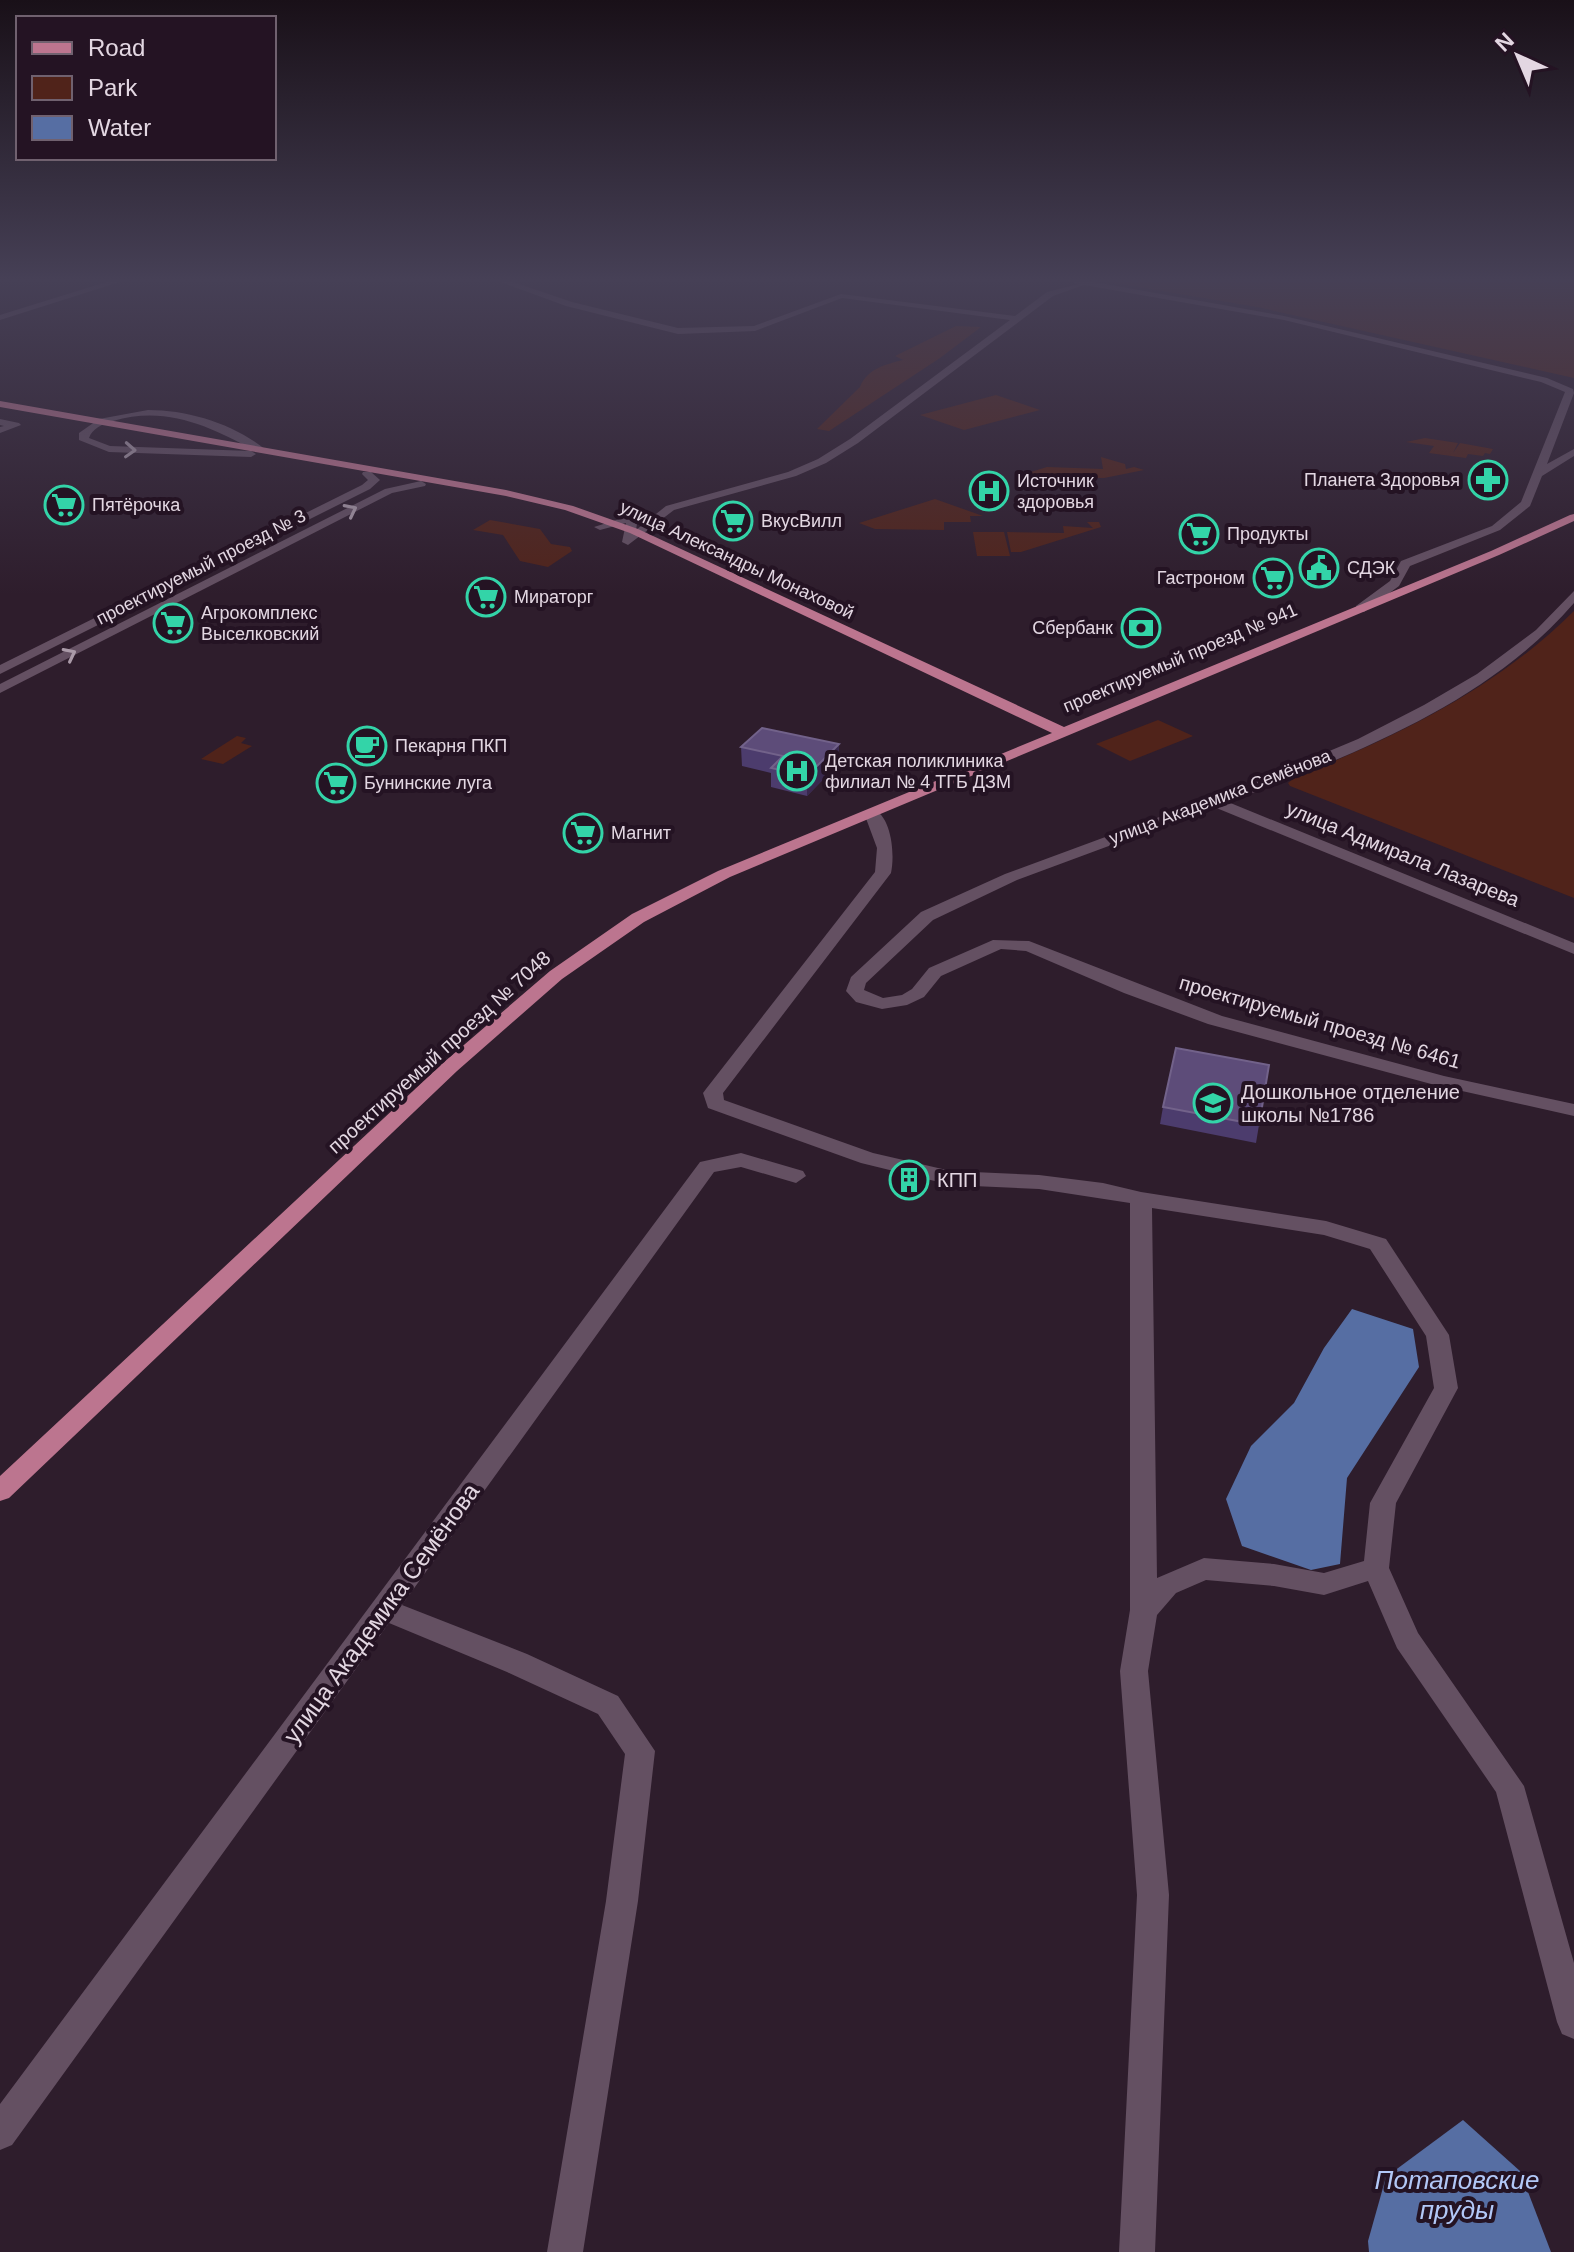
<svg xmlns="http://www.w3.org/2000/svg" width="1574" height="2252" font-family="Helvetica,sans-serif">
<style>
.green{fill:#50231a}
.water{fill:#566ea3}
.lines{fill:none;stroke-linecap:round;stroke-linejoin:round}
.minor{fill:#645062;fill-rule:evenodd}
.major{fill:#bc758f;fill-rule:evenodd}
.wall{fill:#4c3c6d}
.shaded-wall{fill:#39284e}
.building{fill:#5d4c79;stroke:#72628a;stroke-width:2}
.oneway{stroke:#aa9aa8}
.labels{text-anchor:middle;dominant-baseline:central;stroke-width:8;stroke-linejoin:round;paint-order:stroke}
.far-poi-label{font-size:18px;fill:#e3d7e2;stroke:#241323;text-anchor:start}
.far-street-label{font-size:18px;fill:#e3d7e2;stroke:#241323}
.street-label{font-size:20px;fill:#e3d7e2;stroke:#241323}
.poi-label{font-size:20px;fill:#e3d7e2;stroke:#241323;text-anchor:start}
.near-street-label{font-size:24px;fill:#e3d7e2;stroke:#241323}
.near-water-label{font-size:26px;font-style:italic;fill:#b2c8f7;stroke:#241323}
</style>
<rect width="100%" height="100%" fill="#2e1d2c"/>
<!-- green -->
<g class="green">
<path d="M1091,279h483v99l-317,-71z"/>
<path d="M956,326l25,1 -41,31 -111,73 -12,-2 43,-42c7,-18 26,-23 43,-27l-8,-4z"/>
<path d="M996,395l44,15 -76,20 -44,-15z"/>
<path d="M1425,438l33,5 -5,10 7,-10 33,6 -3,5 -5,-1 -2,3 -15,-2 -2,4 -37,-5 5,-7 -28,-4z"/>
<path d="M1101,457l24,7 1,5 8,-2 10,3 -40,8 -52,-1v3l-31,-5 26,-8 56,2z"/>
<path d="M935,499l48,17h-13l1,6h-27v8l-69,-1 -16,-6z"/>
<path d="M490,520l50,9 11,15 19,3 2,4 -24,16 -28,-6 -17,-26 -30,-5z"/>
<path d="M1087,522h12l2,5 -80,25h-10l-4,-20 57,1 -1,-7 30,2z"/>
<path d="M973,532h31l6,24h-33z"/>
<path d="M1574,611v287l-284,-112 -2,-3 7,-6c100,-39 202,-89 279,-166z"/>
<path d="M1158,720l35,16 -63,25 -34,-17z"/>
<path d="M237,736l9,2 -5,5 11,3 -29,18 -22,-5z"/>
</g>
<!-- water -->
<g class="water">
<path d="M1352,1309l61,20 6,38 -72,111 -7,86 -29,6 -69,-24 -16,-47 25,-53 43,-43 30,-55z"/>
<path d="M1463,2120l57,51 31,81h-182l-1,-11 18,-64z"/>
</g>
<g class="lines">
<!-- minor -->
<g class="minor">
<path d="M116,279h13l-129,41v-5z"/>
<path d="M492,279h12l68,23 106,26 76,-2 87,-32 174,22 32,-24 32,-8 -20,-5h18l207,37 263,62 26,11 1,4 -27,71 27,-15v7l-32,20 -12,30 -30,24 -90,36 -11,20 -35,26h-8v-6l34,-25 11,-20 91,-35 29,-24 44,-110 -24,-10 -257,-62 -200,-35 -31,11 -195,147 -32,20 -30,13 -122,34 -46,35 -6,-3 4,-19 -26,7 -6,-3 38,-12 6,3 -2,12 30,-24 122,-34 30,-13 32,-20 160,-119 -168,-22 -87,33 -77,3 -112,-28z"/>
<path d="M148,410c41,0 86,14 118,40l-9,2c-46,-25 -90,-47 -144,-31 -11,3 -21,8 -24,17l21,8 141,5 5,3 -5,3 -142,-5 -30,-12v-7l20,-14z"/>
<path d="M0,419l19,4 2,2 -21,8v-6l4,-1 -4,-1z"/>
<path d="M363,472h8l9,8 -10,9 -370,185v-9l362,-180 6,-5 -6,-6z"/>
<path d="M421,481l5,3 -1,2 -33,7 -392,200v-9l385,-195z"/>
<path d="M1574,591v12c-87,101 -223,153 -346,199l346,141v11l-360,-147 -197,73 -84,40 -67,63 -2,7 19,8 19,-3 10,-6 17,-21 64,-28 36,1 193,75 222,60 130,28v12l-139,-31 -227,-61 -84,-31 -98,-42 -25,-2 -60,27 -17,21 -17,8 -25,4 -26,-7 -10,-11 5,-14 70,-65 84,-38 260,-96 93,-39 66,-34 53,-31 59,-44z"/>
<path d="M872,808c20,8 23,47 19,65l-168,220 1,7 149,53 78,18 88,4 64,8 38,9 185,29 60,18 63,96 9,53 -62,115 -7,65 29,65 106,153 50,177v76l-12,-5 -5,-12 -61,-230 -99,-144 -29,-67 -44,14 -50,-9 -68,-6 -30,13 -19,22 -9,56 21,224 -14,357h-36l18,-357 -17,-224 10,-61v-407l-91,-14 -88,-4 -90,-22 -153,-55 -5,-15 3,-4 169,-217 2,-24 -13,-35zM1152,1208l172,27 46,14 56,87 8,52 -64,115 -6,58 -40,12 -50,-9 -70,-6 -47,20z"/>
<path d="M741,1153l62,18 3,5 -10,7 -55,-16 -27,5 -312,433 125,49 91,42 37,55 -17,150 -55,351h-36l59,-351 19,-147 -27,-40 -91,-42 -118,-49 -377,522 -12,5v-46l700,-942z"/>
</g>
<!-- major -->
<path class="major" d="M0,401l506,89 67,16 65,23 426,198 427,-176 79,-36 4,-1v7l-75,34 -769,322 -86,45 -82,57 -105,92 -448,427 -9,3v-25l443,-413 107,-92 82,-57 86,-43 334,-138 -422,-200 -65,-23 -59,-14 -506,-89z"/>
</g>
<!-- wall -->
<g class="wall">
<path d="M839,744l-1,20 -31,32 -36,-9v-14l-29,-7 -1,-19z"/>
<path d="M1163,1107l96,18 -3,18 -96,-19z"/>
</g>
<!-- shaded-wall -->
<path class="shaded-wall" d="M839,744l-1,20 -31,32v-20z"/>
<!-- building -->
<g class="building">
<path d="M762,728l77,16 -32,32 -36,-8 12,-12 -42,-9z"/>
<path d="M1176,1048l93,17 -10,60 -96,-18z"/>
</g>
<!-- one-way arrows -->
<defs><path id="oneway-chevron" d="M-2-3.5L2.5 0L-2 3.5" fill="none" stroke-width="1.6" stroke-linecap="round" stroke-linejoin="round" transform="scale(2)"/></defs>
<g class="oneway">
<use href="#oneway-chevron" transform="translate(130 450) rotate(3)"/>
<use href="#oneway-chevron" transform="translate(351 510) rotate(-27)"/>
<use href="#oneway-chevron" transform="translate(70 654) rotate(-27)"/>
</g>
<!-- sky -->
<linearGradient id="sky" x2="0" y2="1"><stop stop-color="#191018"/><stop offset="0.47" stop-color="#464056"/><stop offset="1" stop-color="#464056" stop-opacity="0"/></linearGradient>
<rect width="1574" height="595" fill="url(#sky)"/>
<!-- icons -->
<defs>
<symbol id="pharmacy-ring" viewBox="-11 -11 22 22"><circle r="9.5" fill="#241323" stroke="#33d4a8" stroke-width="1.5"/><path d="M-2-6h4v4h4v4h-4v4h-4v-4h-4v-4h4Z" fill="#33d4a8"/></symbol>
<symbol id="hospital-ring" viewBox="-11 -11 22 22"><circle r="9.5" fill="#241323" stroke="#33d4a8" stroke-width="1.5"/><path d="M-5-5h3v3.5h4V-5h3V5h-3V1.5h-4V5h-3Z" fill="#33d4a8"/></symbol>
<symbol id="supermarket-ring" viewBox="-11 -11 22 22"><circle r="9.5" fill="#241323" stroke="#33d4a8" stroke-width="1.5"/><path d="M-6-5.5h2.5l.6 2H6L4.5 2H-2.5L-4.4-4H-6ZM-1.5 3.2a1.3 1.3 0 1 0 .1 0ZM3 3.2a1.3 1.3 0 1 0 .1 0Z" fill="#33d4a8"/></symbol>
<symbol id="civic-ring" viewBox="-11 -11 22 22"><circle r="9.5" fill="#241323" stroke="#33d4a8" stroke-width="1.5"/><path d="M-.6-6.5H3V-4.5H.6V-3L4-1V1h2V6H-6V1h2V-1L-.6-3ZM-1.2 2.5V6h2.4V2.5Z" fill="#33d4a8"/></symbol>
<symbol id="bank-ring" viewBox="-11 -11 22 22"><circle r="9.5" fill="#241323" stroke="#33d4a8" stroke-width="1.5"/><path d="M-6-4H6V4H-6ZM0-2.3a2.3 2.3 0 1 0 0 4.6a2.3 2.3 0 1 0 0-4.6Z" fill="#33d4a8"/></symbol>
<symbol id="cafe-ring" viewBox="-11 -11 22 22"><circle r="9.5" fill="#241323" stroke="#33d4a8" stroke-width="1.5"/><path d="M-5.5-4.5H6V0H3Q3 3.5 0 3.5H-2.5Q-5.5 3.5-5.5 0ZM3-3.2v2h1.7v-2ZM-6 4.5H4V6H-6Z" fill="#33d4a8"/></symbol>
<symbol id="school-ring" viewBox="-11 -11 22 22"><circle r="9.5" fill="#241323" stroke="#33d4a8" stroke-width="1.5"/><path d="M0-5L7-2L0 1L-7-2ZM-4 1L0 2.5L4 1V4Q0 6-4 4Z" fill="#33d4a8"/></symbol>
<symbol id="building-ring" viewBox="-11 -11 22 22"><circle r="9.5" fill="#241323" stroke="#33d4a8" stroke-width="1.5"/><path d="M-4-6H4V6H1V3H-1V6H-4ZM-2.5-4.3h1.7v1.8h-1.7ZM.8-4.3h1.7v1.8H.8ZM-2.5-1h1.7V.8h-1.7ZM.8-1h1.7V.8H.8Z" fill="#33d4a8"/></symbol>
</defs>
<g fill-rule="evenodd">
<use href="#pharmacy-ring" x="1466" y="458" width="44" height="44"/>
<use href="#hospital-ring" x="967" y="469" width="44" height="44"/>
<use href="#supermarket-ring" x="42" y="483" width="44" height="44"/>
<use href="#supermarket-ring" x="711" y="499" width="44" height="44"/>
<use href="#supermarket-ring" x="1177" y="512" width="44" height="44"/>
<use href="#civic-ring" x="1297" y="546" width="44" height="44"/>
<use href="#supermarket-ring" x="1251" y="556" width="44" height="44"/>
<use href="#supermarket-ring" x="464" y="575" width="44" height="44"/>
<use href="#supermarket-ring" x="151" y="601" width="44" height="44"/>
<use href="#bank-ring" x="1119" y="606" width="44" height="44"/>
<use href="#cafe-ring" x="345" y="724" width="44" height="44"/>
<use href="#hospital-ring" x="775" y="749" width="44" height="44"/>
<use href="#supermarket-ring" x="314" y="761" width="44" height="44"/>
<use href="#supermarket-ring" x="561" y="811" width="44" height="44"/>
<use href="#school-ring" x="1191" y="1081" width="44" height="44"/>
<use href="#building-ring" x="887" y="1158" width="44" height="44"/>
</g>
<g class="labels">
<!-- far-poi labels -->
<g class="far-poi-label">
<text x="1460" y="480" text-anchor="end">Планета Здоровья</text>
<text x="1017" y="481">Источник<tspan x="1017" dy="21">здоровья</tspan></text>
<text x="92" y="505">Пятёрочка</text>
<text x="761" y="521">ВкусВилл</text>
<text x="1227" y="534">Продукты</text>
<text x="1347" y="568">СДЭК</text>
<text x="1245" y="578" text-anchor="end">Гастроном</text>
<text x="514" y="597">Мираторг</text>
<text x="201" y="613">Агрокомплекс<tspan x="201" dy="21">Выселковский</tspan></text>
<text x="1113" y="628" text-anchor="end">Сбербанк</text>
<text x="395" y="746">Пекарня ПКП</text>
<text x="825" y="761">Детская поликлиника<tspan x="825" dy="21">филиал № 4 ТГБ ДЗМ</tspan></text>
<text x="364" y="783">Бунинские луга</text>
<text x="611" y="833">Магнит</text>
</g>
<!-- far-street labels -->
<g class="far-street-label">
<text transform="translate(737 560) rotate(25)">улица Александры Монаховой</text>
<text transform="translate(201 567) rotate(-27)">проектируемый проезд № 3</text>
<text transform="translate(1180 658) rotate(-23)">проектируемый проезд № 941</text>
<text transform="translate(1220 797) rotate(-21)">улица Академика Семёнова</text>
</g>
<!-- street labels -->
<g class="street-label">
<text transform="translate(1403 854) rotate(22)">улица Адмирала Лазарева</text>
<text transform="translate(1320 1022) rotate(16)">проектируемый проезд № 6461</text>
<text transform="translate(439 1052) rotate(-42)">проектируемый проезд № 7048</text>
</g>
<!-- poi labels -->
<g class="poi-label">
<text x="1241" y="1092">Дошкольное отделение<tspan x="1241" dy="23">школы №1786</tspan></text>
<text x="937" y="1180">КПП</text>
</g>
<!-- near-street labels -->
<g class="near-street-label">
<text transform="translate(381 1613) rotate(-54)">улица Академика Семёнова</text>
</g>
<!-- near-water labels -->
<g class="near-water-label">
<text x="1457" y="2180">Потаповские<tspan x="1457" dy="30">пруды</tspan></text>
</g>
</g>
<!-- legend -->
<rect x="16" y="16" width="260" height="144" fill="#241323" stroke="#70616f" stroke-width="2"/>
<rect x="32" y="42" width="40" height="12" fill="#bc758f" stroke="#70616f" stroke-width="2"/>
<text x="88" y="56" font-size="24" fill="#e3d7e2">Road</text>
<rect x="32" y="76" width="40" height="24" fill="#50231a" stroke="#70616f" stroke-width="2"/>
<text x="88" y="96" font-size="24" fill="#e3d7e2">Park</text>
<rect x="32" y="116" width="40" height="24" fill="#566ea3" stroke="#70616f" stroke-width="2"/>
<text x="88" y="136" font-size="24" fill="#e3d7e2">Water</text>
<!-- north arrow -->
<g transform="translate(1518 56) rotate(316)" stroke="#241323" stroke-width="6" paint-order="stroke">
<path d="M0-6L14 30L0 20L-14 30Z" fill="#e3d7e2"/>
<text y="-12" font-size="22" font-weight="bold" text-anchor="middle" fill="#e3d7e2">N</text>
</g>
</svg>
